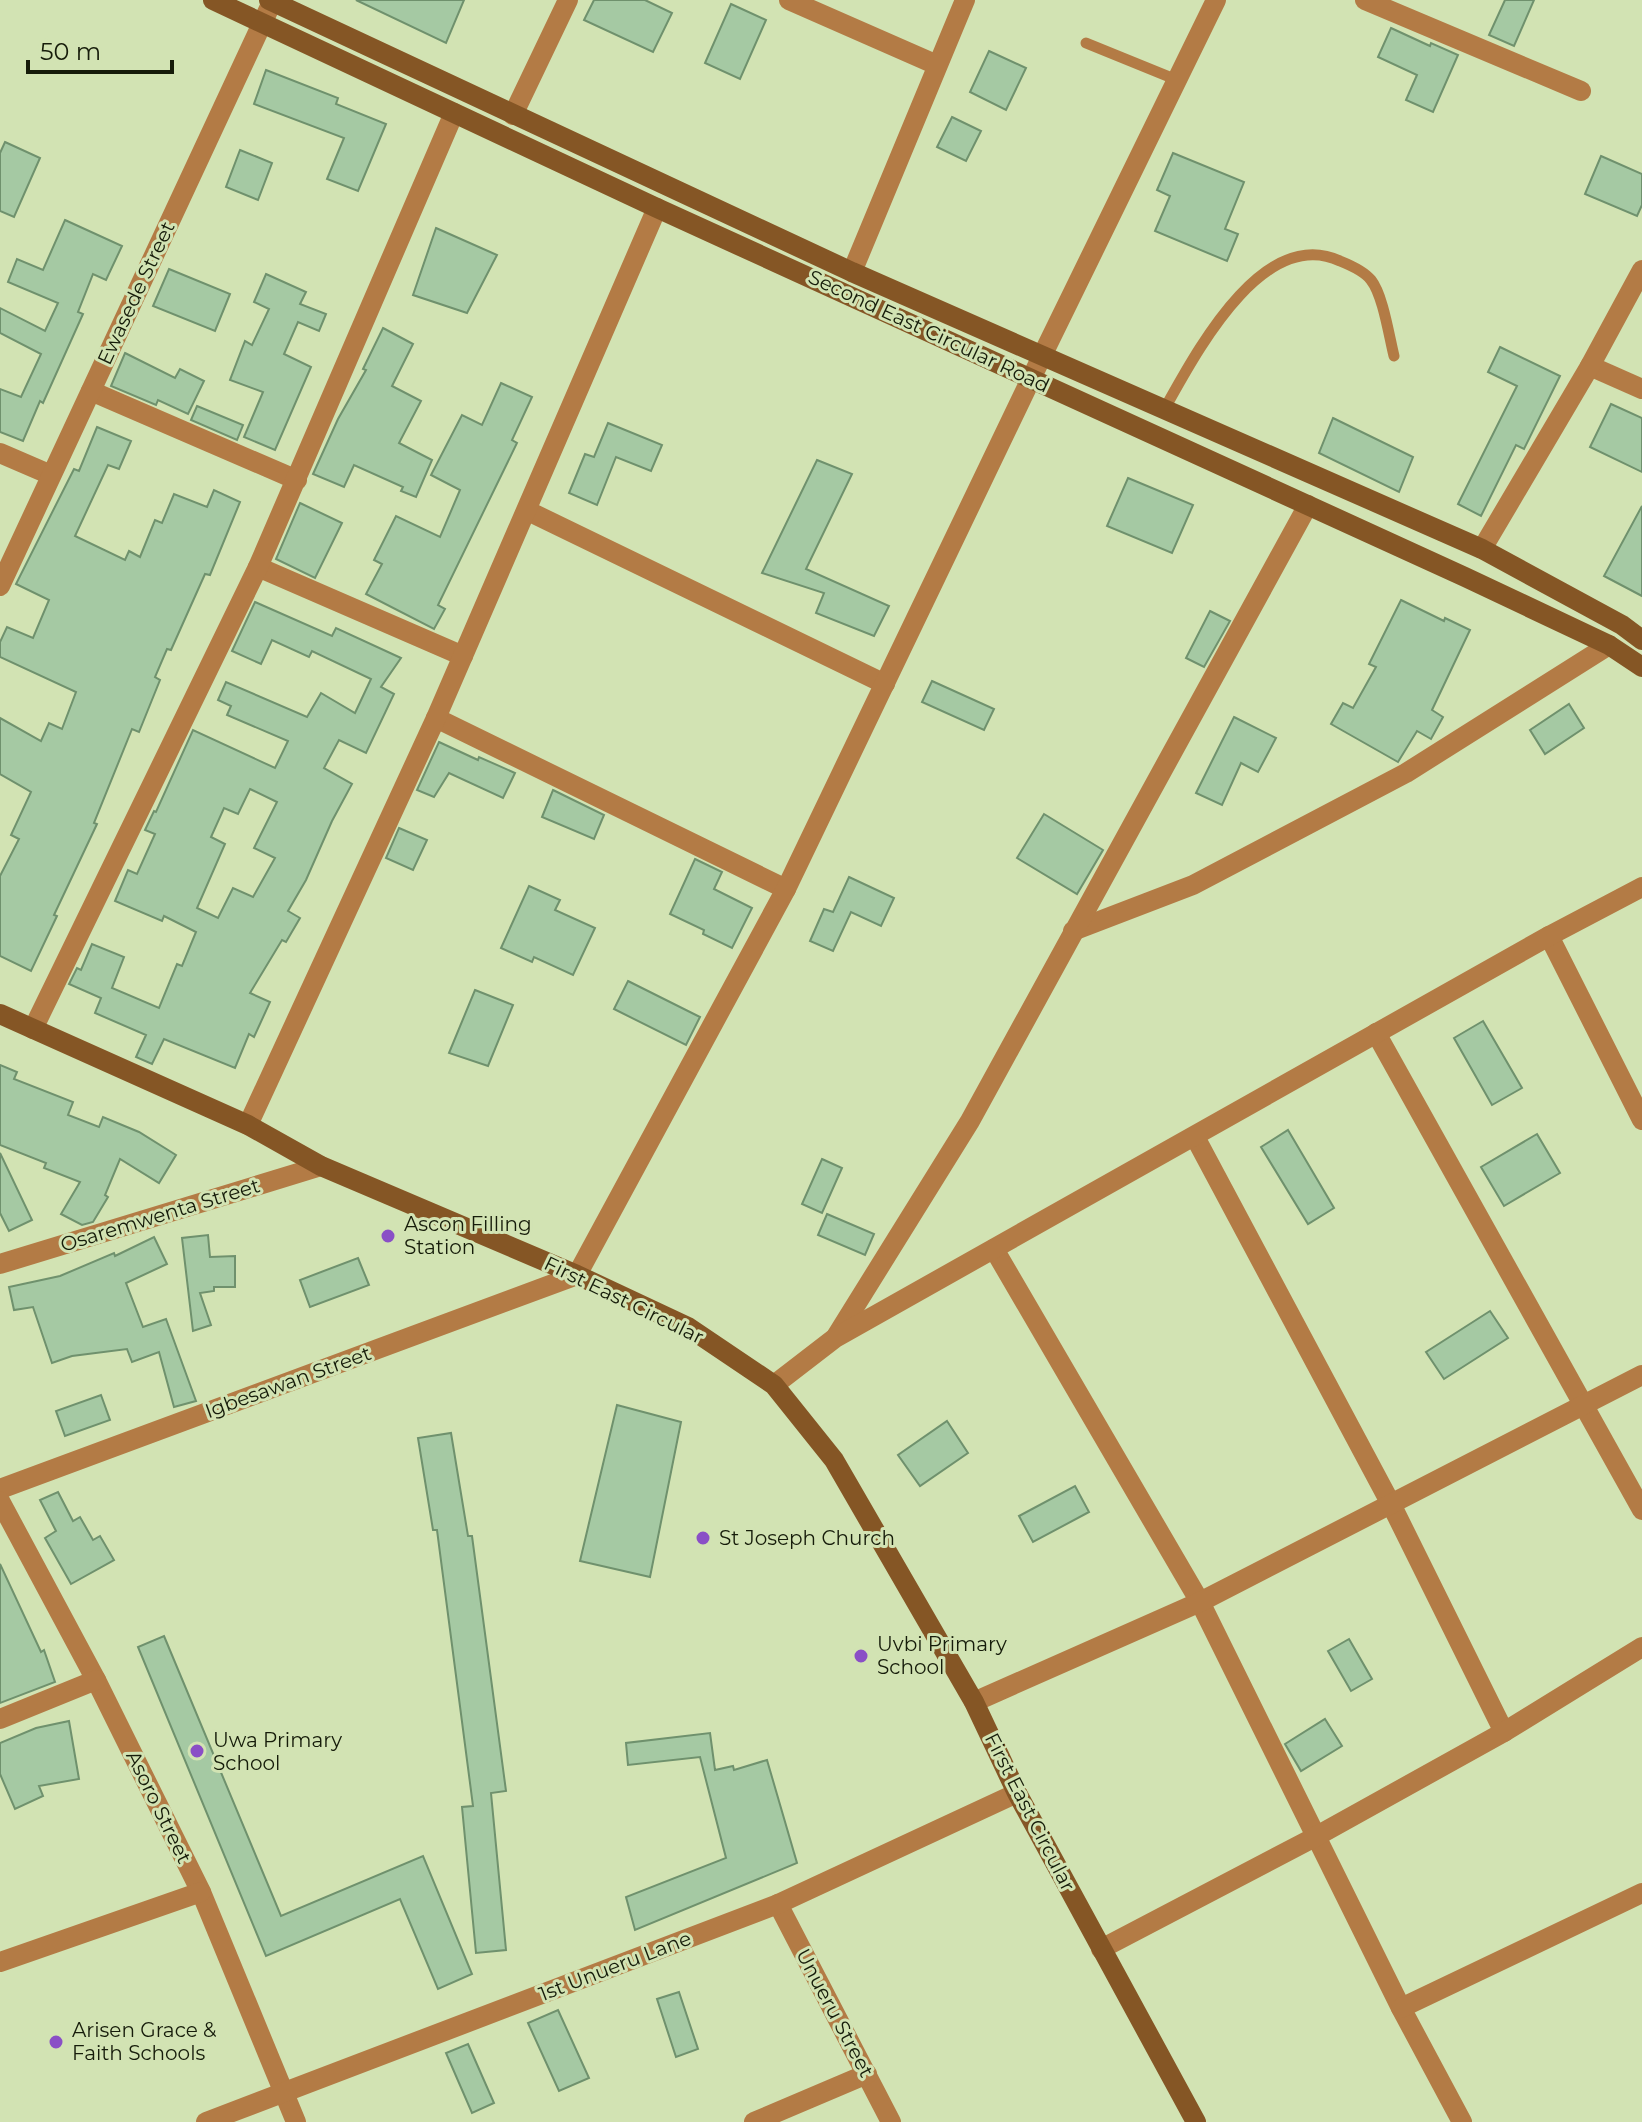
<svg xmlns="http://www.w3.org/2000/svg" width="1642" height="2122" font-family="Montserrat,sans-serif">
<style>
.building{fill:#a5c9a3;stroke:#6f916d;stroke-width:2;fill-rule:evenodd}
.lines{fill:none;stroke-linecap:round;stroke-linejoin:round}
.lane{stroke:#b37b45;stroke-width:11}
.street{stroke:#b37b45;stroke-width:20}
.secondary{stroke:#855625;stroke-width:20}
.poi-dot{fill:#8a4fc6;stroke:#d2e3b3;stroke-width:3}
.labels{text-anchor:middle;dominant-baseline:central;stroke-width:6;stroke-linejoin:round;paint-order:stroke}
.street-label{font-size:20px;fill:#161c0a;stroke:#d2e3b3}
.poi-label{font-size:20px;fill:#161c0a;stroke:#d2e3b3;text-anchor:start}
</style>
<rect width="100%" height="100%" fill="#d2e3b3"/>
<!-- building -->
<g class="building">
<path d="M356,0h108l-18,43z"/>
<path d="M594,0h51l27,13 -19,39 -69,-32z"/>
<path d="M1505,0h29l-20,46 -25,-11z"/>
<path d="M731,4l35,16 -26,59 -35,-16z"/>
<path d="M1391,28l39,18 1,-3 27,12 -25,57 -27,-12 11,-25 -39,-18z"/>
<path d="M989,51l37,17 -20,42 -36,-18z"/>
<path d="M266,70l72,28 -2,6 50,20 -28,67 -31,-12 17,-41 -90,-34z"/>
<path d="M952,117l29,14 -15,30 -29,-14z"/>
<path d="M5,142l35,16 -26,59 -14,-6v-58z"/>
<path d="M240,150l32,13 -14,37 -32,-13z"/>
<path d="M1173,153l71,29 -19,47 13,5 -11,27 -72,-30 15,-35 -13,-6z"/>
<path d="M1601,156l41,18v31l-5,11 -52,-22z"/>
<path d="M65,220l57,26 -16,34 -13,-6 -15,38 5,2 -40,89 -3,-2 -17,40 -23,-9v-43l21,8 20,-43 -41,-21v-25l45,23 13,-28 -50,-21 9,-23 26,11z"/>
<path d="M436,228l61,27 -30,58 -54,-18z"/>
<path d="M169,269l61,25 -15,37 -62,-25z"/>
<path d="M266,274l40,18 -6,12 26,10 -7,17 -21,-9 -14,32 27,13 -36,83 -31,-13 19,-45 -33,-12 15,-39 7,4 17,-36 -15,-7z"/>
<path d="M383,328l30,16 -21,42 29,15 -22,42 33,17 -16,37 -15,-6 2,-4 -49,-22 -10,22 -31,-13 25,-55 28,-49 -3,-1z"/>
<path d="M1500,347l60,29 -36,73 -8,-4 -35,71 -23,-12 59,-118 -29,-14z"/>
<path d="M125,353l50,25 5,-9 24,12 -16,33 -30,-14 -2,5 -45,-19z"/>
<path d="M501,383l31,14 -20,43 5,3 -79,162 7,4 -11,20 -68,-35 16,-30 -8,-4 22,-44 44,21 20,-47 -29,-15 31,-60 20,10z"/>
<path d="M1611,404l31,14v54l-52,-25z"/>
<path d="M197,406l46,19 -6,15 -46,-20z"/>
<path d="M1333,418l80,39 -14,35 -80,-39z"/>
<path d="M608,423l54,22 -11,26 -35,-14 -19,48 -28,-12 16,-39 9,3z"/>
<path d="M97,427l34,14 -12,28 -11,-4 -33,71 50,24 4,-9 11,6 15,-37 7,3 12,-29 33,13 7,-17 26,12 -30,73 -5,-1 -34,76 -4,-1 -12,28 5,3 -21,52 -7,-3 -38,94 3,1 -43,91 3,1 -26,55 -31,-15v-80l19,-37 -8,-4 20,-43 -31,-18v-56l41,23 8,-18 13,6 14,-37 -76,-35v-15l7,-15 26,11 16,-38 -33,-16 58,-115 5,2z"/>
<path d="M817,460l35,14 -46,95 83,37 -15,30 -58,-23 8,-20 -62,-20z"/>
<path d="M1128,478l65,27 -21,48 -65,-27z"/>
<path d="M300,503l42,20 -27,55 -39,-19z"/>
<path d="M1642,506v90l-38,-20z"/>
<path d="M1401,600l43,21 1,-3 25,12 -38,80 11,7 -12,22 -14,-8 -19,31 -67,-38 12,-21 10,5 23,-41 -7,-3z"/>
<path d="M255,602l77,34 4,-8 65,30 -20,29 13,7 -28,59 -27,-13 -15,28 28,16 -20,37 -26,59 -18,31 12,7 -14,24 -4,-2 -32,53 20,9 -16,35 -5,-3 -14,34 -71,-29 -12,25 -16,-7 10,-22 -51,-22 6,-15 -32,-14 8,-16 4,2 11,-26 32,13 -12,31 47,20 18,-44 5,2 14,-34 -32,-16 -2,5 -47,-20 13,-31 9,4 18,-40 -10,-4 9,-19 2,1 37,-82 82,38 13,-27 -61,-26 4,-9 -13,-6 8,-18 81,35 14,-24 34,20 16,-34 -59,-28 -3,6 -37,-17 -11,24 -29,-13zM250,789l27,13 -23,46 21,10 -22,39 -20,-9 -15,30 -21,-10 28,-64 -14,-7 13,-29 14,6z"/>
<path d="M1210,611l20,10 -26,46 -18,-9z"/>
<path d="M932,681l62,28 -10,21 -62,-28z"/>
<path d="M1569,704l15,24 -39,26 -15,-24z"/>
<path d="M1234,717l42,21 -18,34 -17,-9 -19,42 -26,-12z"/>
<path d="M439,742l39,18 1,-3 36,16 -12,25 -54,-25 -15,24 -17,-7z"/>
<path d="M553,790l51,25 -10,24 -52,-22z"/>
<path d="M1044,814l59,36 -26,44 -60,-36z"/>
<path d="M399,828l28,12 -14,30 -27,-12z"/>
<path d="M695,859l27,13 -8,17 38,19 -20,40 -29,-14 1,-4 -34,-16z"/>
<path d="M849,877l45,21 -13,28 -30,-14 -18,39 -23,-10 14,-32 9,3z"/>
<path d="M529,886l31,14 -5,10 40,18 -22,47 -39,-18 -2,5 -31,-14z"/>
<path d="M628,981l72,36 -14,28 -72,-36z"/>
<path d="M475,990l38,15 -25,61 -39,-13z"/>
<path d="M1483,1021l39,67 -30,17 -38,-67z"/>
<path d="M0,1065l17,7 -3,7 59,23 -5,13 31,12 4,-10 36,15 37,23 -17,28 -39,-24 -15,36 3,2 -15,25 -11,3 -21,-11 19,-32 -36,-14 2,-5 -46,-18z"/>
<path d="M1288,1130l46,78 -26,16 -47,-77z"/>
<path d="M1537,1134l23,39 -56,33 -23,-39z"/>
<path d="M0,1153l32,67 -23,11 -9,-18z"/>
<path d="M822,1159l20,9 -20,45 -20,-9z"/>
<path d="M827,1214l47,20 -9,21 -47,-20z"/>
<path d="M208,1235l2,22 25,-1v31h-21v4l-14,2 11,32 -18,6 -11,-93z"/>
<path d="M154,1237l13,27 -41,19 17,44 23,-8 30,82 -22,6 -15,-55 -27,10 -5,-13 -55,7 -20,7 -19,-56 -19,3 -5,-23 51,-11 54,-23 1,3z"/>
<path d="M358,1258l11,27 -59,22 -10,-27z"/>
<path d="M1490,1311l18,27 -64,41 -18,-27z"/>
<path d="M101,1395l9,25 -45,16 -9,-25z"/>
<path d="M617,1405l64,17 -31,155 -70,-16z"/>
<path d="M947,1421l21,32 -48,33 -22,-31z"/>
<path d="M451,1433l17,103h4l34,255 -15,2 15,157 -30,3 -14,-146 11,-1 -36,-276h-4l-15,-92z"/>
<path d="M1075,1486l14,26 -56,30 -14,-26z"/>
<path d="M58,1492l15,29 7,-4 13,23 7,-4 14,24 -43,24 -26,-46 11,-7 -16,-31z"/>
<path d="M0,1564l41,88 3,-2 11,32 -55,21z"/>
<path d="M164,1636l117,280 142,-60 49,118 -34,15 -38,-90 -134,57 -128,-309z"/>
<path d="M1349,1639l23,40 -21,12 -23,-40z"/>
<path d="M1325,1719l17,27 -41,25 -16,-27z"/>
<path d="M69,1721l10,58 -40,7 4,10 -28,13 -15,-35v-31l36,-15z"/>
<path d="M710,1733l5,37 18,-4 1,4 33,-10 30,103 -162,67 -9,-33 100,-39 -26,-101 -72,8 -2,-22z"/>
<path d="M679,1992l19,57 -22,8 -19,-58z"/>
<path d="M558,2010l31,68 -30,13 -31,-68z"/>
<path d="M468,2044l26,59 -22,10 -26,-60z"/>
</g>
<g class="lines">
<!-- lane -->
<g class="lane">
<path d="M1086,43l91,37"/>
<path d="M1165,408c30,-53 97,-183 175,-147 10,4 24,10 31,19 12,15 18,56 23,76"/>
</g>
<!-- street -->
<g class="street">
<path d="M789,0l148,65"/>
<path d="M1365,0l216,91"/>
<path d="M513,115l55,-115"/>
<path d="M852,272l113,-272"/>
<path d="M1590,366l52,23"/>
<path d="M91,391l206,89"/>
<path d="M0,453l51,22"/>
<path d="M528,511l357,173"/>
<path d="M1482,549l108,-183 52,-96"/>
<path d="M258,567l205,89"/>
<path d="M0,586l273,-586"/>
<path d="M436,718l350,171"/>
<path d="M1073,931l120,-46 213,-112 203,-128"/>
<path d="M1549,936l93,184"/>
<path d="M33,1029l225,-462 196,-454"/>
<path d="M1376,1033l266,477"/>
<path d="M248,1125l188,-407 221,-510"/>
<path d="M1195,1137l197,369 112,226"/>
<path d="M994,1249l206,353 201,406 61,114"/>
<path d="M0,1264l321,-98"/>
<path d="M837,1335l133,-214 338,-616"/>
<path d="M774,1385l61,-47 714,-402 93,-49"/>
<path d="M0,1489l577,-214 209,-386 256,-533 174,-356"/>
<path d="M0,1501l96,179 105,212 95,230"/>
<path d="M974,1702l226,-100 442,-227"/>
<path d="M0,1719l96,-39"/>
<path d="M778,1904l113,218"/>
<path d="M1101,1949l214,-112 189,-105 138,-85"/>
<path d="M0,1962l201,-70"/>
<path d="M1401,2008l241,-115"/>
<path d="M206,2122l572,-218 239,-111"/>
<path d="M754,2122l113,-48"/>
</g>
<!-- secondary -->
<g class="secondary">
<path d="M213,0l444,208 808,369 144,68 33,22"/>
<path d="M269,0l583,272 630,277 140,76 20,15"/>
<path d="M0,1014l248,111 73,41 256,109 111,52 86,58 60,75 140,242 43,91 179,329"/>
</g>
</g>
<!-- markers -->
<g class="poi-dot">
<circle cx="388" cy="1236" r="8"/>
<circle cx="703" cy="1538" r="8"/>
<circle cx="861" cy="1656" r="8"/>
<circle cx="197" cy="1751" r="8"/>
<circle cx="56" cy="2042" r="8"/>
</g>
<g class="labels">
<!-- street labels -->
<g class="street-label">
<text transform="translate(136 293) rotate(-65)">Ewasede Street</text>
<text transform="translate(929 331) rotate(25)">Second East Circular Road</text>
<text transform="translate(160 1215) rotate(-17)">Osaremwenta Street</text>
<text transform="translate(624 1300) rotate(26)">First East Circular</text>
<text transform="translate(288 1382) rotate(-20)">Igbesawan Street</text>
<text transform="translate(159 1807) rotate(64)">Asoro Street</text>
<text transform="translate(1030 1812) rotate(63)">First East Circular</text>
<text transform="translate(615 1966) rotate(-21)">1st Unueru Lane</text>
<text transform="translate(835 2013) rotate(62)">Unueru Street</text>
</g>
<!-- poi labels -->
<g class="poi-label">
<text x="404" y="1224">Ascon Filling<tspan x="404" dy="23">Station</tspan></text>
<text x="719" y="1538">St Joseph Church</text>
<text x="877" y="1644">Uvbi Primary<tspan x="877" dy="23">School</tspan></text>
<text x="213" y="1740">Uwa Primary<tspan x="213" dy="23">School</tspan></text>
<text x="72" y="2030">Arisen Grace &amp;<tspan x="72" dy="23">Faith Schools</tspan></text>
</g>
</g>
<!-- scale -->
<path d="M28 60v12h144v-12" fill="none" stroke="#161c0a" stroke-width="4"/>
<text x="40" y="60" font-size="24" fill="#161c0a" stroke="#d2e3b3" stroke-width="6" paint-order="stroke">50 m</text>
</svg>
